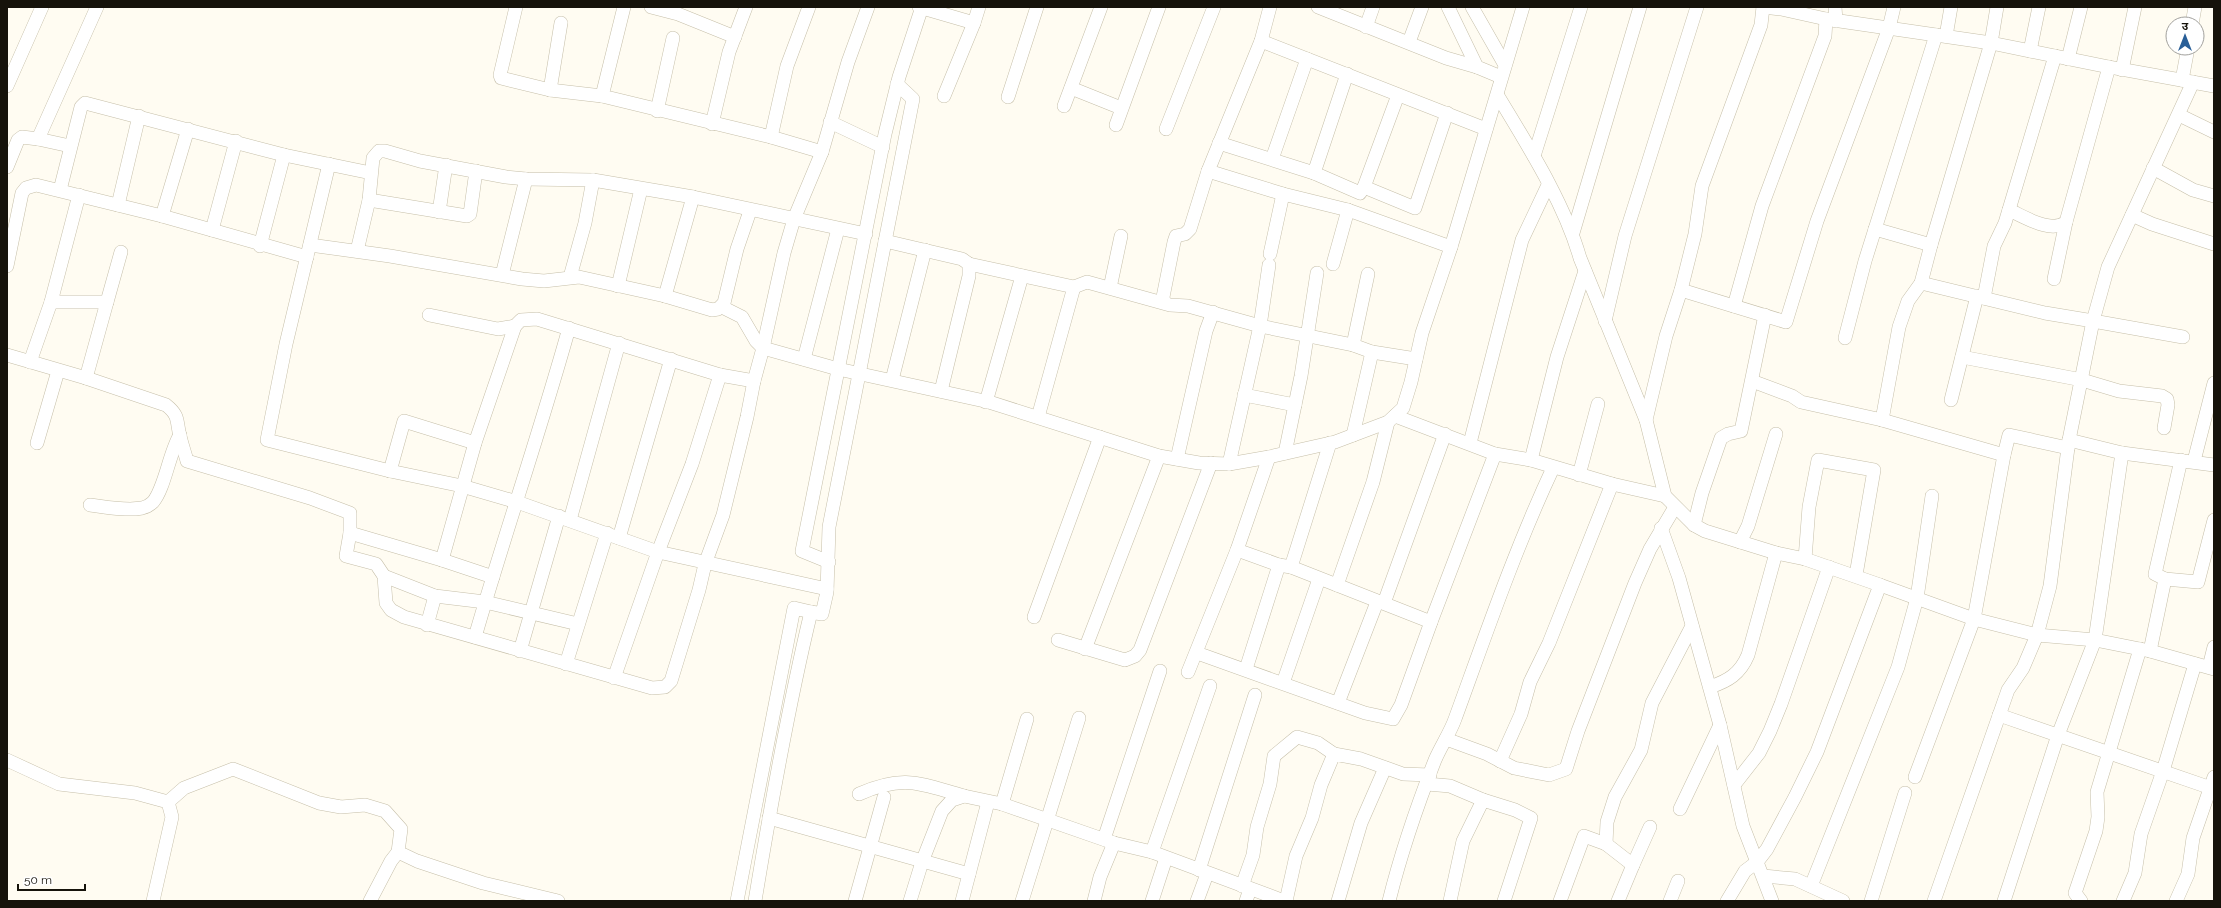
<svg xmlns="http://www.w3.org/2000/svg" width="2221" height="908" font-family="Raleway,'Noto Sans Devanagari',sans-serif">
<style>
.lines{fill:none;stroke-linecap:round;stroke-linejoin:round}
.minor-casing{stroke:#c6bfa9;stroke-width:14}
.minor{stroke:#fff;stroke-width:13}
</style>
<rect width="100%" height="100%" fill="#fffcf2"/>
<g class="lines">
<defs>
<g id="minor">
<path d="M516,7l-16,68 1,3 49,12 52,6"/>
<path d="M624,7l-22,89 169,41 51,15"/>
<path d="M651,7l27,7 57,23"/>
<path d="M919,7l55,16"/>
<path d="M1270,7l-9,34 -53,130 75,23 65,16 103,37"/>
<path d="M1318,7l128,51 31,9"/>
<path d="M1448,7l29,60 24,10"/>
<path d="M1472,7l33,58"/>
<path d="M1763,7l18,2 45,10 165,24 118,24 105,19"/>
<path d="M1835,7l1,14"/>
<path d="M2192,24l3,-17"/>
<path d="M1366,27l7,-20"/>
<path d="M1946,36l5,-29"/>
<path d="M1261,41l225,88"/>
<path d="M1409,42l13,-35"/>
<path d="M2030,51l9,-44"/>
<path d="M2068,59l13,-52"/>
<path d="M2122,70l13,-63"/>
<path d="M2182,80l6,-32"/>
<path d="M7,86l35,-79"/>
<path d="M1071,88l50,20"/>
<path d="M550,90l11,-67"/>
<path d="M1398,95l-34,92 51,21 32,-95"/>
<path d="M944,96l30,-73 5,-16"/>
<path d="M1498,96c30,50 66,106 82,162l66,162 19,76 29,29 11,6 71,22 29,6 75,26 -63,167 -22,45 -28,52 -10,13 -12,9 -18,30"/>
<path d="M1008,97l29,-90"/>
<path d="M1064,106l37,-99"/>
<path d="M657,111l16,-73"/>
<path d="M2179,115l35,17"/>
<path d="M830,122l53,25"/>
<path d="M712,124l17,-72 17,-45"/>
<path d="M1116,125l43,-118"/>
<path d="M1166,129l48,-122"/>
<path d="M771,137l16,-71 22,-59"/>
<path d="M38,139l32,7"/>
<path d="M1219,143l95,30 33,-99"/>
<path d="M1534,156l47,-149"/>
<path d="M1272,159l35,-100"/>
<path d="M329,164l-43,180 -19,96 123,31 72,15 55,16 141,50 169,37"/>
<path d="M7,167l11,-27 4,-3 16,2 59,-132"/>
<path d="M2153,168l40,22 21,6"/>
<path d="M1314,173l46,20 4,-6"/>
<path d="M60,190l21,-83 4,-4 199,52 87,18"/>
<path d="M369,200l98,16 3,-2 6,-43"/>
<path d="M118,205l21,-89"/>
<path d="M2009,210c16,7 42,24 57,12l43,-155"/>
<path d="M439,212l7,-47"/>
<path d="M2132,215l20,9 62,20"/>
<path d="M162,216l26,-87"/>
<path d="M212,230l24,-89"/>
<path d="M1573,233l67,-226"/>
<path d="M885,241l77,18 7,5v12l-28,115"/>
<path d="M310,245l80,11 132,23 22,2 35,-4 86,19 47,14 6,-1 6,-6 13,-54 13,-38"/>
<path d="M1931,245l60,-202 6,-36"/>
<path d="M260,246l24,-91"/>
<path d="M357,251l12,-51 4,-42 6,-7h6l35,10 86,16 20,2 67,1 100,17 173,37"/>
<path d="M1270,254l13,-60"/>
<path d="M969,264l105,23 13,-5 83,23 18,1 72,20 93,19 19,7 44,7"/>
<path d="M1333,264l15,-54"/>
<path d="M7,266l15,-73 4,-5 10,-3 126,31 145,41"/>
<path d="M502,275l24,-96"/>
<path d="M570,277l15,-54 8,-43"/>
<path d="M2054,279l12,-57"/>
<path d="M1921,283l124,30 48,8 -24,119 -19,146 -13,49 -14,33 -15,22 -74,211"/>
<path d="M618,286l23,-97"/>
<path d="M1110,288l11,-52"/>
<path d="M1681,290l105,32 31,-101 72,-193 5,-21"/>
<path d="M665,296l28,-99"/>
<path d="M1984,298l10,-52 11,-23 50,-167"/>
<path d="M51,302h56l14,-50"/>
<path d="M1164,302l-1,-5 11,-55 2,-6 9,-2 5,-5 18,-58"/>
<path d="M1734,306l28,-100 63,-170 1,-17"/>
<path d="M722,307l20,10 14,24 7,7 75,21 151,33 170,54 40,7 30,1 40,-7 66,-15 53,-20 15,-14 8,-26 11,-49 29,-86 72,-240"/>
<path d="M429,315l69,14 17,-3 6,-6 16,-1 183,56 34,6"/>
<path d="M1605,321l20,-85 72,-229"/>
<path d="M2183,337l-90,-16 15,-54 85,-185"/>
<path d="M1845,338l20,-77 71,-226"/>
<path d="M1353,345l15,-71"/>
<path d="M7,355l79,23 80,27c14,11 10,16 14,31 2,9 5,17 7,25l123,37 40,15v20l-4,23 30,8 8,12 2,27 5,7 13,7 248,71 13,-1 6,-6 28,-91 6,-26 18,-49 24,-98 7,-36 9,-33 21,-95 10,-34 28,-67 26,-90 20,-55"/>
<path d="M1962,357l120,23 37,11 43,5 5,3 1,6 -4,23"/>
<path d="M804,359l34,-130"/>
<path d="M30,362l21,-60 28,-107"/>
<path d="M86,378l21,-76"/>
<path d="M892,380l33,-130"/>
<path d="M1752,381l40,15 9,6 81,18 17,-93 9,-26 13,-18 10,-38 -56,-16"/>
<path d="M1244,395l51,10"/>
<path d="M1951,400l26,-104"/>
<path d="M986,402l36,-126"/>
<path d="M1395,416l100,38 36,6 81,24 53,12"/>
<path d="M1038,417l36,-130"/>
<path d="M1646,420l20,-84 15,-46 14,-56 7,-48 59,-161 2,-18"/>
<path d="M1882,420l122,35 -30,164 -59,158"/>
<path d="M1353,435l19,-83"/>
<path d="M2069,440l53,13 92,12"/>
<path d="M37,443l21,-72"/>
<path d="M1470,443l52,-203 26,-55"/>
<path d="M1285,453l16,-77 16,-103"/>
<path d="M2004,455l5,-20 59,13"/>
<path d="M1177,459l29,-128 7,-19"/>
<path d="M1531,460l26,-103 28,-86"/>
<path d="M2194,461l20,-78"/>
<path d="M1229,464l31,-138 9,-61"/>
<path d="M390,471l14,-50 71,22"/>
<path d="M1579,475l19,-71"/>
<path d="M90,505c16,2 36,6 52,3 4,-1 9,-4 11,-6 12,-14 16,-49 27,-67"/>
<path d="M570,520l49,-177"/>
<path d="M1694,525l8,-32 19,-55 7,-4 13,-3 24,-116"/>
<path d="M1661,528l18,50 41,147 23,101 29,75"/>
<path d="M350,533l92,27 51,17"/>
<path d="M619,538l52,-179"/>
<path d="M1740,542l8,-16 28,-92"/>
<path d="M1237,550l42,15 12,2 140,55 64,-168"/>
<path d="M1805,559l4,-52 9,-47 56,10 -18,105"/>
<path d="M442,560l33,-117 40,-117"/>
<path d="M829,562l-27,-11 83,-417 14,-57 23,-70"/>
<path d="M1291,567l39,-124"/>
<path d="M384,576l51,20 50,6 93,22"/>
<path d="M2165,579l33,3 16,-62"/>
<path d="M1337,585l36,-103 15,-60"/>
<path d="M1880,585l94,34 63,16 58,5 55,11 64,18"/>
<path d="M1384,603l61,-169"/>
<path d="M1034,617l66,-180"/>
<path d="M427,625l8,-29"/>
<path d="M475,637c30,-104 65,-205 94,-309"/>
<path d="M1058,640l67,20 10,-4 5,-6 71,-187"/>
<path d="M1085,649l74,-193"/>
<path d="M520,651l39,-135"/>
<path d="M2150,651l15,-72 -10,-5 26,-114"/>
<path d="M1197,653l168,60 28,6 8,-14 30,-83"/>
<path d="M566,664l41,-131"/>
<path d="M2209,667l5,-20"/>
<path d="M1246,669l33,-104"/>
<path d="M1188,672l49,-122 32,-93"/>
<path d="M614,678l44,-126 34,-88 28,-89"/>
<path d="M1283,683l36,-104"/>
<path d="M1710,687c18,-6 30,-13 38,-32l28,-102"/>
<path d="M1338,703l39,-101"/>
<path d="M1999,715l215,74"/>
<path d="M1446,739l41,15 27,14 35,7 17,-6 12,-38 57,-148 15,-34 25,-42"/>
<path d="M7,760l52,24 76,9 33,9 16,-14 49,-19 86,34 22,4 24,-2 20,6 16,18 -3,23 19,9 66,22 75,18"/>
<path d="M1500,761l21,-47 9,-32 19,-39 63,-159"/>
<path d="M1427,784l23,2 33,14"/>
<path d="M1734,785l25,-32 11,-22 11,-27 48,-137"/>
<path d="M859,794c46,-20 61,-10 105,2"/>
<path d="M1002,804l25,-85"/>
<path d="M1680,809l40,-84"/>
<path d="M769,818l200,56"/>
<path d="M1104,839l56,-168"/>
<path d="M1606,844l1,-22 8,-25 26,-47 11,-47 40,-77"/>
<path d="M1152,852l58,-166"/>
<path d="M1199,870l56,-175"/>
<path d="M1763,876l32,3 48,22"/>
<path d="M1242,886l11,-31 4,-28 13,-43 4,-28 23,-19 21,6 16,11"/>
<path d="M1811,886l87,-219 19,-69 15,-102"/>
<path d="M153,901l19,-84 -4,-15"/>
<path d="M370,901l21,-40 7,-9"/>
<path d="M737,901l57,-293 17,4"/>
<path d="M755,901c16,-97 33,-194 56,-289l11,2 5,-22 2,-65 84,-428 -16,-15"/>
<path d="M855,901l29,-104"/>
<path d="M910,901l12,-39 20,-51 10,-11 12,-4 38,8 112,39 38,9 132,49"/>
<path d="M962,901l26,-99"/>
<path d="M1022,901l57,-183"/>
<path d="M1094,901l6,-24 14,-34"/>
<path d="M1152,901l14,-43"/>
<path d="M1197,901l10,-27"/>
<path d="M1246,901l4,-12"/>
<path d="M1286,901l10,-45 16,-38 9,-33 13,-31 27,5 42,15 27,1"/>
<path d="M1338,901l23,-78 24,-55"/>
<path d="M1389,901c12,-48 28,-95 46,-141 6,-14 15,-27 20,-41 31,-85 60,-170 98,-251"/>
<path d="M1450,901l13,-60 20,-41 32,10 16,8 -27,83"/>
<path d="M1560,901l24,-65 22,8 27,21 17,-38"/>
<path d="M1618,901l15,-36"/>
<path d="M1670,901l8,-20"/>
<path d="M1871,901l34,-108"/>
<path d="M2004,901l54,-166 37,-95 27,-187"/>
<path d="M2081,901l-6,-8 21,-62 2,-14 -1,-25 43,-143"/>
<path d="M2123,901l12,-28 6,-39 22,-63 32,-107"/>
<path d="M2176,901l12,-27 5,-36 21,-61"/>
</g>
</defs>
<!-- minor casing -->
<use href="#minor" class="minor-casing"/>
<!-- minor -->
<use href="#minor" class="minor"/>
</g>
<!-- border -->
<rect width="2221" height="908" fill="none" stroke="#16130b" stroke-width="16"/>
<!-- north arrow -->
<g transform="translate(2185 36)"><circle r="19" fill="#ffffff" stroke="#a2a19d"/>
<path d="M0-3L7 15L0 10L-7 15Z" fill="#285e97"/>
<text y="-6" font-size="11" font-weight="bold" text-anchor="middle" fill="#16130b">उ</text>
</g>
<!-- scale -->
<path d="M18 884v6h67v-6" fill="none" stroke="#16130b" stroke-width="2"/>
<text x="24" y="884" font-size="12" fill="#16130b" stroke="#ffffff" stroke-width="3" paint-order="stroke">50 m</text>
</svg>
